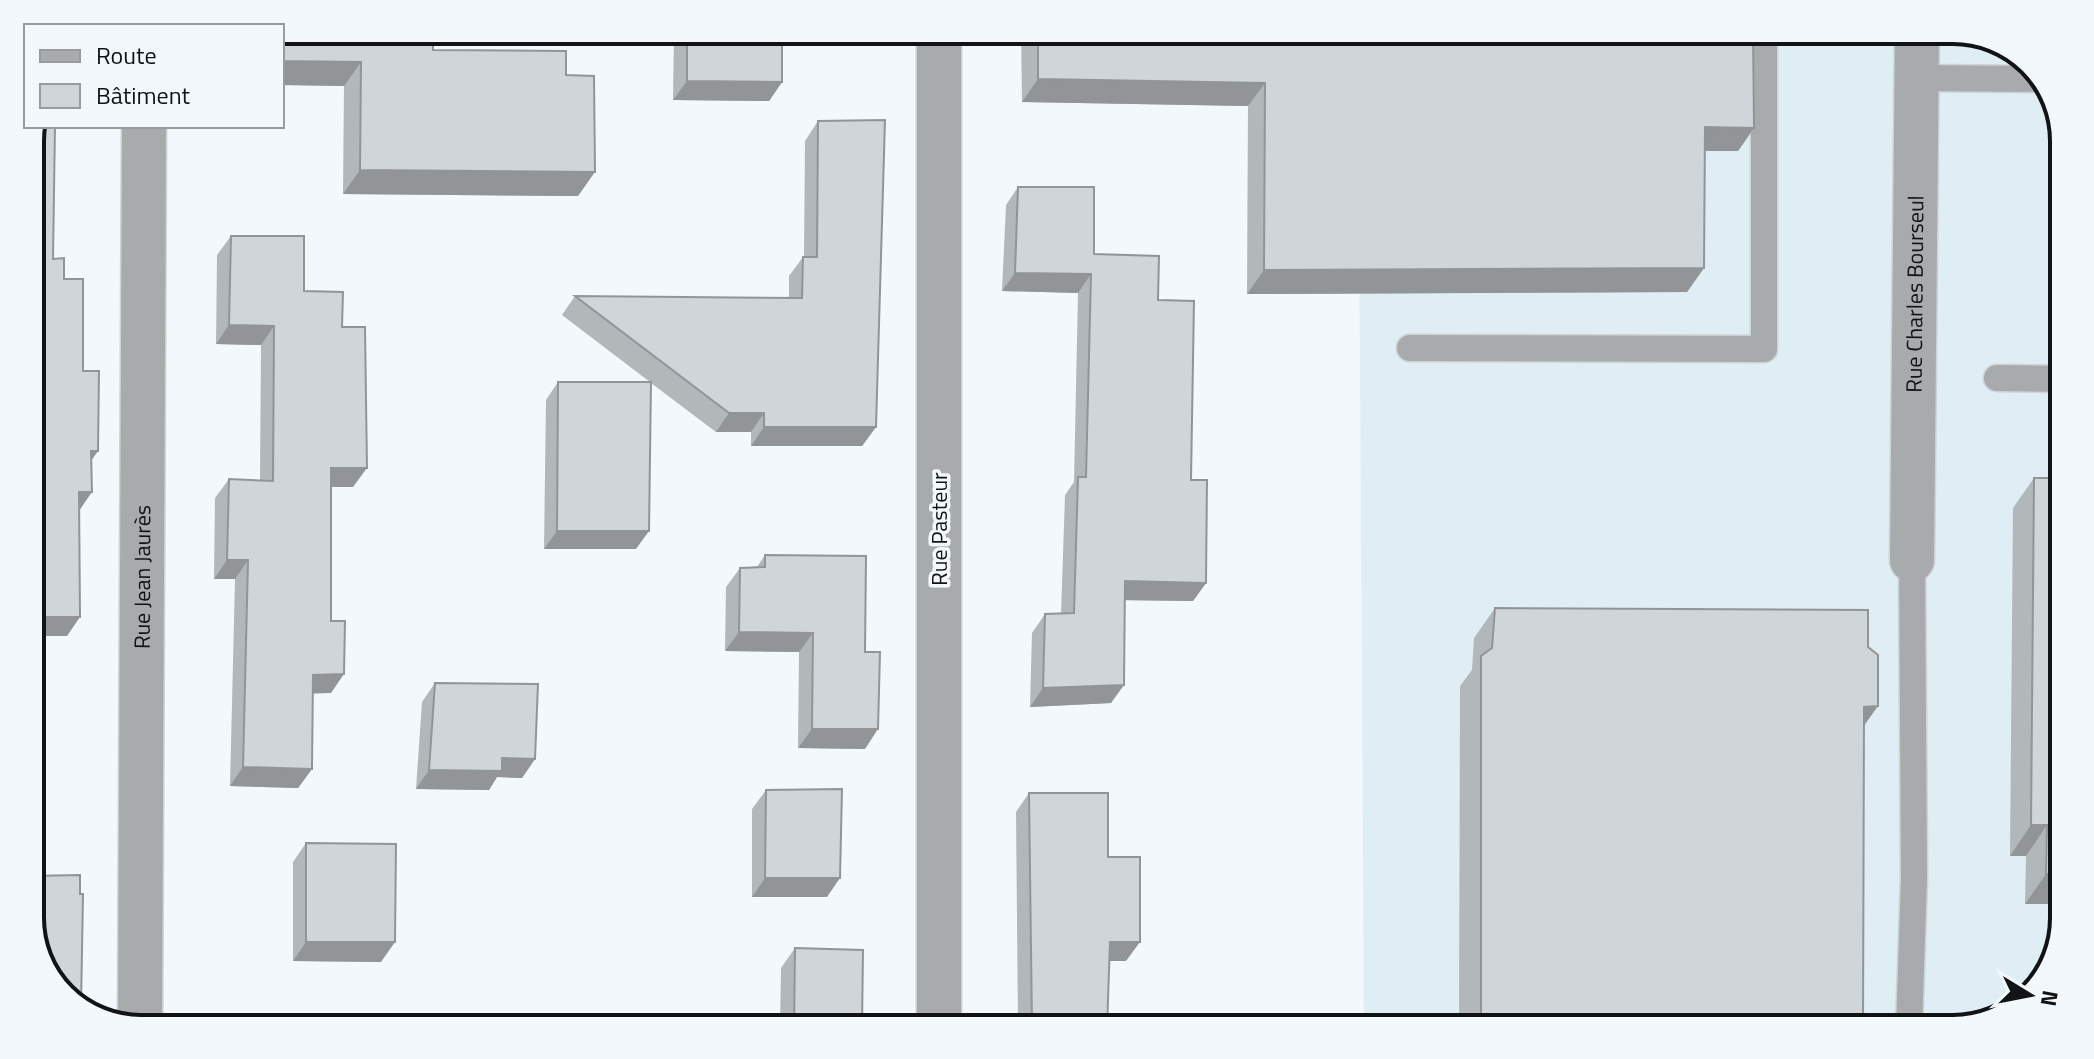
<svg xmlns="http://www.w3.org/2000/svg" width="2094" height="1059" font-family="'Titillium Web',sans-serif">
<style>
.built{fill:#dfedf4}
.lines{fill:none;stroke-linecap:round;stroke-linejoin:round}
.lane-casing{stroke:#ced3d6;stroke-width:29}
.street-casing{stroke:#ced3d6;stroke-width:47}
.lane{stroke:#a8abac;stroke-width:26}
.street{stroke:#a8abac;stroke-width:44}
.wall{fill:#b2b7ba}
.shaded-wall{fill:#919597}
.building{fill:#cfd5d8;stroke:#919597;stroke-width:2}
.labels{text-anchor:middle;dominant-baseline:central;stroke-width:7;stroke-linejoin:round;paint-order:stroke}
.street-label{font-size:22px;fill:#111314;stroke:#f2f8fb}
.rim{fill:none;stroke:#111314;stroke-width:4}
</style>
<rect width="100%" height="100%" fill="#f2f8fb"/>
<!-- built -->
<path class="built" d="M1358,30h595l49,11 43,38 19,55v784l-11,49 -39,44 -61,18h-589z"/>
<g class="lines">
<defs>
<g id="lane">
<path d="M1917,78l128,1"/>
<path d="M1410,348l354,1v-319"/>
<path d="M1997,378l67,1"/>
<path d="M1909,1029l5,-151 -2,-318"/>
</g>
<g id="street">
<path id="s1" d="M1912,560l5,-530"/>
<path id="s2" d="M140,1029l4,-903"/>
<path d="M939,1029v-999"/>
</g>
</defs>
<!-- lane casing -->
<use href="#lane" class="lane-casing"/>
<!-- street casing -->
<use href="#street" class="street-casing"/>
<!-- lane -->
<use href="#lane" class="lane"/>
<!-- street -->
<use href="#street" class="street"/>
</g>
<!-- wall -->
<g class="wall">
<path d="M282,30h151v20l133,25 12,121 -235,-2 1,-108 -62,-1z"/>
<path d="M674,30h108v52l-13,19 -96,-1z"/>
<path d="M1021,30h732l1,98 -16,23h-33l-1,117 -17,24 -440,2 1,-188 -226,-4z"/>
<path d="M818,121l58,306 -14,19h-111v-14h-35l-65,-49 -15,166h-92l2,-149 12,-18h92l-88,-67 13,-19 214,2v-22l14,-19h1l1,-116z"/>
<path d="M1018,187l76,67 64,46 33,180 15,103 -13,18 -68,-1 -14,103 -81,4 2,-74 13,-19h16l4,-119 9,-13 4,-189 -76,-2 4,-86z"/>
<path d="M231,236l73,55 38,36 11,160h-22v206h-18l-1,76 -14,19 -68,-2 5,-207h-21l1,-81 14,-19 31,1 1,-135 -45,-1 1,-89z"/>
<path d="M2034,478l30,426h-39l1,-48h-16l3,-348z"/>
<path d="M765,555l101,1 -1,193 -67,-1 1,-96 -74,-1 1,-64 14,-19 17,-1z"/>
<path d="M1495,608l369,118 -1,303h-404l1,-343 12,-16 2,-32z"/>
<path d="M435,683l100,76 -13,19 -25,-1 -8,13 -73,-1 6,-87z"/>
<path d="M766,790l61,107h-75v-88z"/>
<path d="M1029,793l79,64 18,104h-17l-2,68h-89l-2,-217z"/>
<path d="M306,843l75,119 -88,-1v-99z"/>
<path d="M795,948l67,81h-82l1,-61z"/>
</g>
<!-- shaded-wall -->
<g class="shaded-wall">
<path d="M282,61l79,1 -17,24 -62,-1z"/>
<path d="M1038,79l227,4 -17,23 -226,-4z"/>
<path d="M687,81l95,1 -13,19 -96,-1z"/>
<path d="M1705,127l49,1 -16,23h-50z"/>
<path d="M360,170l235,2 -17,24 -235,-2z"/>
<path d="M1704,268l-17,24 -440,2 17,-24z"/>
<path d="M1015,273l76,1 -13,19 -76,-2z"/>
<path d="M229,325l45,1 -13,19 -45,-1z"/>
<path d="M729,413h35l-13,19h-35z"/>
<path d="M764,427h112l-14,19h-111z"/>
<path d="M91,451h7l-14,20z"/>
<path d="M331,468h36l-14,19h-36z"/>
<path d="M79,492h13l-13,19z"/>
<path d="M557,531h92l-13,18h-92z"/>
<path d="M227,560h21l-13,19h-21z"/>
<path d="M1125,581l81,2 -13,18 -81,-1z"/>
<path d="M30,617h50l-13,19h-37z"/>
<path d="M739,632l74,1 -14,19 -74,-1z"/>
<path d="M344,674l-13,19 -31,1 13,-19z"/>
<path d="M1124,685l-13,18 -81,4 13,-19z"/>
<path d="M1878,706l-22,31 8,-30z"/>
<path d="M812,729h66l-13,20 -67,-1z"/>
<path d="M502,758l33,1 -13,19 -25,-1 -8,13 -73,-1 13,-19z"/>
<path d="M243,767l69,2 -14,19 -68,-2z"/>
<path d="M2031,825h16l-21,31h-16z"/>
<path d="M2046,874h18v30h-39z"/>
<path d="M765,878h75l-13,19h-75z"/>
<path d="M306,942h89l-14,20 -88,-1z"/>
<path d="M1110,942h30l-14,19h-30z"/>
<path d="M1032,1026h16l-3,3h-16z"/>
</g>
<!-- building -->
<g class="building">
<path d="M283,30h150v20l133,1v24l28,1 1,96 -235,-2 1,-108 -79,-1z"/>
<path d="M687,30h95v52l-95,-1z"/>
<path d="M1038,30h715l1,98 -49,-1 -1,141 -440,2 1,-187 -227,-4z"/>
<path d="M885,120l-9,307h-112v-14h-35l-154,-117 227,2 1,-41h14l1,-136z"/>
<path d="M34,126h21l-2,133 11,-1v21h19v92h16l-1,80h-7l1,41h-13l1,125h-50v-483z"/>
<path d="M1018,187h76v67l65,2 -1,44 36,1 -3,179h16l-1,103 -81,-2 -1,104 -81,3 2,-74 29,-1 4,-136h8l5,-203 -76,-1z"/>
<path d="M231,236h73v55l39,1 -1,35h23l2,141h-36v153h14l-1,53 -31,1 -1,94 -69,-2 5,-207h-21l2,-81 44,2 1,-155 -45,-1z"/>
<path d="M558,382h93l-2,149h-92z"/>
<path d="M2034,478h30v396h-18l1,-49h-16z"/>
<path d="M765,555l101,1 -1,96h15l-2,77h-66l1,-96 -74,-1 1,-64 25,-1z"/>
<path d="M1495,608l373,2v37l10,8v51l-14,1 -1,322h-382v-373l11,-8z"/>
<path d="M435,683l103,1 -3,75 -33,-1v13l-73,-1z"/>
<path d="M842,789l-2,89h-75l1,-88z"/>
<path d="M1029,793h79v64h32v85h-30l-3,87h-60l1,-3h-16z"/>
<path d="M306,843l90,1 -1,98h-89z"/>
<path d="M80,875v19h3l-2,114 -32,-28 -19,-54v-50z"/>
<path d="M795,948l68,2 -1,79h-68z"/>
</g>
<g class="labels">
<!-- street labels -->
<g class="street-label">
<text stroke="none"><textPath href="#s1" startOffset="266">Rue Charles Bourseul</textPath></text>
<text transform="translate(939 529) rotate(-90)">Rue Pasteur</text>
<text stroke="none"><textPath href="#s2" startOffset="452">Rue Jean Jaurès</textPath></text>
</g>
</g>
<!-- crop -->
<path d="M0 0H2094V1059H0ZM141 44H1953A97 97 0 0 1 2050 141V918A97 97 0 0 1 1953 1015H141A97 97 0 0 1 44 918V141A97 97 0 0 1 141 44Z" fill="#f2f8fb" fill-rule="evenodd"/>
<path class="rim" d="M141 44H1953A97 97 0 0 1 2050 141V918A97 97 0 0 1 1953 1015H141A97 97 0 0 1 44 918V141A97 97 0 0 1 141 44Z"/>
<!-- legend -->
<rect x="24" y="24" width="260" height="104" fill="#f2f8fb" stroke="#989c9f" stroke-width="2"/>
<rect x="40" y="50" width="40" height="12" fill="#a8abac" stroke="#989c9f" stroke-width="2"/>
<text x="96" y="64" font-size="24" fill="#111314">Route</text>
<rect x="40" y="84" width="40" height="24" fill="#cfd5d8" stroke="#989c9f" stroke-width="2"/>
<text x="96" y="104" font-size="24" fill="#111314">Bâtiment</text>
<!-- north arrow -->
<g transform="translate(2030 995) rotate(100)" stroke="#f2f8fb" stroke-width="6" paint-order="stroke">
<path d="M0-6L14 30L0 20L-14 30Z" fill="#111314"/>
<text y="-12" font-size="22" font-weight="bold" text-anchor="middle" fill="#111314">N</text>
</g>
</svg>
